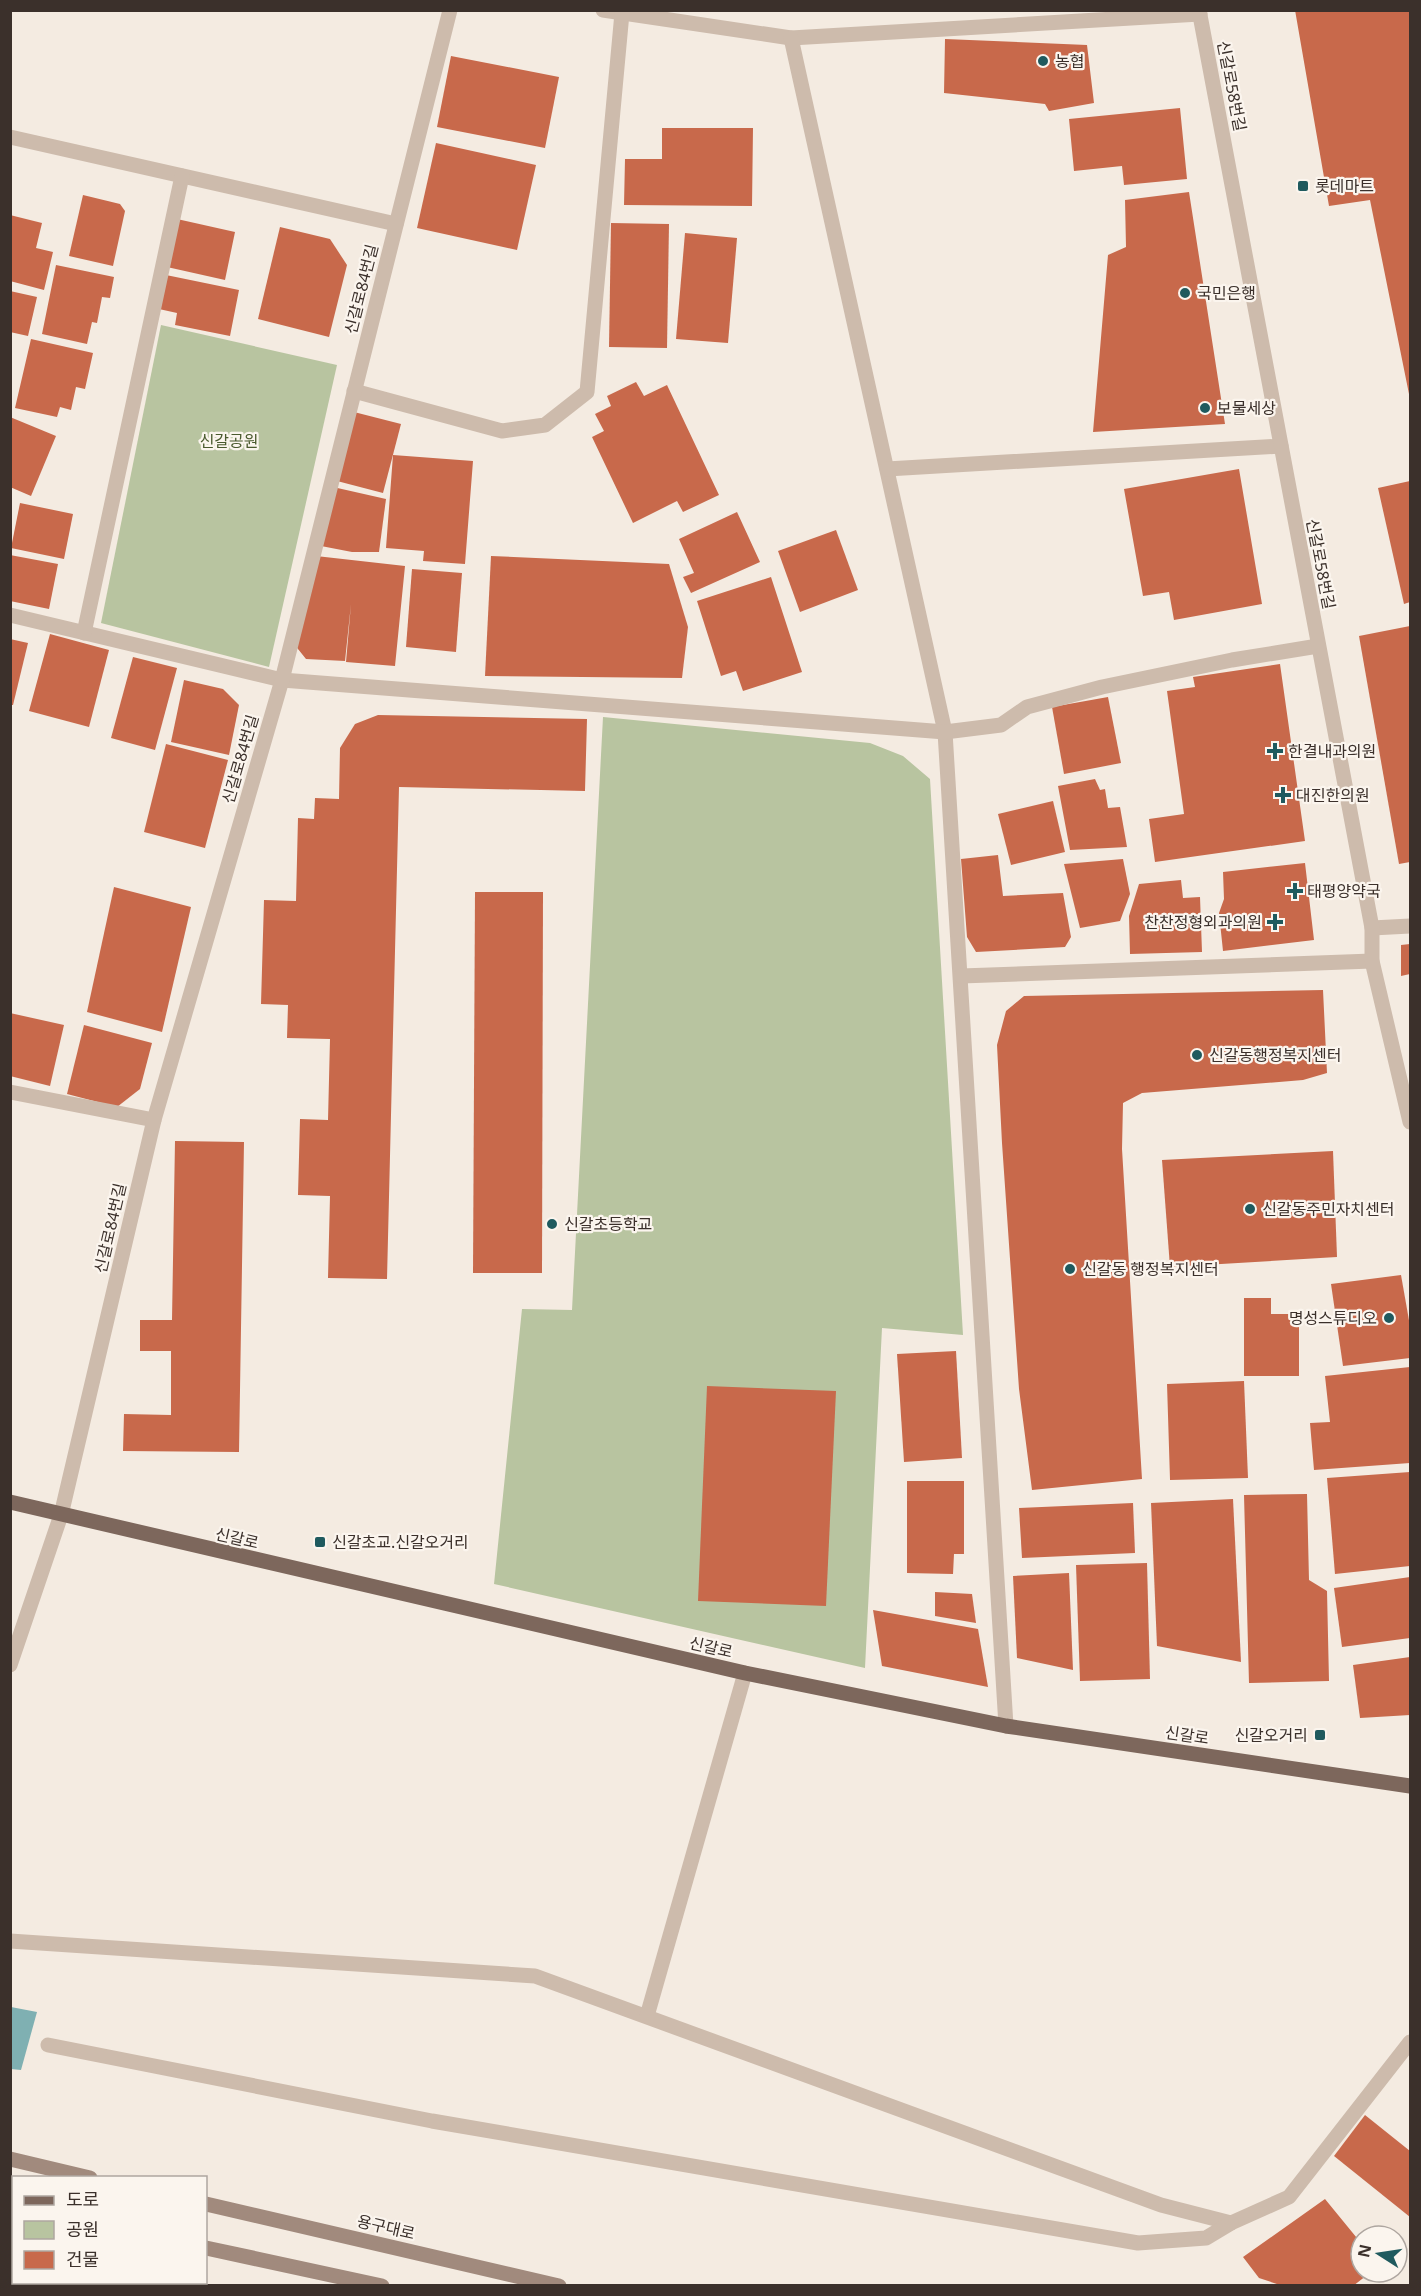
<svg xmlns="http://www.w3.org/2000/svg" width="1421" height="2296" font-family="'Noto Sans','Noto Sans KR',sans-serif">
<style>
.green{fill:#b8c4a0}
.water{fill:#7fb0b2}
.building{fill:#c8694b}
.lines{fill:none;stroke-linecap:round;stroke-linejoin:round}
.service{stroke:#cdbbac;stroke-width:15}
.minor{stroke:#cdbbac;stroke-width:15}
.tertiary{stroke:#cdbbac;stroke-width:15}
.secondary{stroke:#a18a7d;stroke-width:15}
.primary{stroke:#7d675c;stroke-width:15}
.poi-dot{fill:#1f5a5e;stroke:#fbf5ee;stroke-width:2}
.labels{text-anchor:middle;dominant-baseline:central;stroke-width:4.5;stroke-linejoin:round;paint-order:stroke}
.poi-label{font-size:16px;fill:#3b302b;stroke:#fbf5ee;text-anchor:start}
.street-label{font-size:16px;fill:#3b302b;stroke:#fbf5ee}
.park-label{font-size:16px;fill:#4a5a2e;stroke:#fbf5ee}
</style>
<rect width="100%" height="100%" fill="#f4ebe1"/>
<!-- green -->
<g class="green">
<path d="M161,325l176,40 -68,302 -168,-44z"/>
<path d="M603,717l267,26 33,13 27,23 33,556 -81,-7 -17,340 -371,-84 28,-275 50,1z"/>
</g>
<!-- water -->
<path class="water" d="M11,2007l26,5 -16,58 -10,-1z"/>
<!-- building -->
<g class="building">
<path d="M1295,10h115v389l-40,-199 -41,6z"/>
<path d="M945,39l142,6 7,58 -45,8 -4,-7 -101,-11z"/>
<path d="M451,56l108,21 -14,71 -108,-21z"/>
<path d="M1180,108l7,71 -63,6 -2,-19 -48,5 -5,-52z"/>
<path d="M662,128h91l-1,78 -128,-1 1,-46h37z"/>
<path d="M436,143l100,22 -19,85 -100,-22z"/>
<path d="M1189,192l36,232 -132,8 15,-177 18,-8 -1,-47z"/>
<path d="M83,195l37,9 5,7 -12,55 -44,-10z"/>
<path d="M10,215l32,8 -6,25 17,4 -9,38 -34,-9z"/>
<path d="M177,219l58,13 -10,48 -58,-13z"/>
<path d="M611,223l58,1 -2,124 -58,-1z"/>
<path d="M280,227l50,12 17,26 -18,72 -71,-18z"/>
<path d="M685,233l52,5 -9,105 -52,-4z"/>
<path d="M56,265l58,12 -4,21 -8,-1 -5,26 -5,-1 -5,22 -45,-10z"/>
<path d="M166,275l73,15 -9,46 -55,-11 2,-12 -18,-4z"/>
<path d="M10,291l27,6 -9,39 -18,-4z"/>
<path d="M31,339l62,14 -8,36 -9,-2 -5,23 -11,-3 -3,10 -42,-9z"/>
<path d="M636,382l8,14 23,-11 52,110 -36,17 -6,-11 -44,22 -41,-86 12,-6 -9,-17 16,-8 -4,-10z"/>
<path d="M354,412l47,12 -18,69 -46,-12z"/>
<path d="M10,417l46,19 -25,60 -21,-9z"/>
<path d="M393,455l80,6 -8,103 -42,-3 1,-10 -38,-3z"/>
<path d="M1239,469l23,135 -88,16 -5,-28 -26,4 -19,-107z"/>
<path d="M1410,481v121l-6,2 -26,-116z"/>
<path d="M333,487l53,12 -7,53h-27l-31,-6z"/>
<path d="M20,503l53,11 -9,45 -53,-11z"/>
<path d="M737,512l23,50 -69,31 -8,-16 11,-4 -15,-34z"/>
<path d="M836,530l22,60 -58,22 -22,-61z"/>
<path d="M10,555l48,9 -9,45 -39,-8z"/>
<path d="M316,556l89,10 -10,100 -49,-4 5,-58 -6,57 -39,-2 -12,-15z"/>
<path d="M491,556l178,8 19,63 -6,51 -197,-2z"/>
<path d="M412,569l50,4 -6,79 -50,-5z"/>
<path d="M771,577l31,95 -59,19 -7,-20 -15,5 -24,-75z"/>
<path d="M1410,626v236l-11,2 -40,-228z"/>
<path d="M50,634l59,16 -20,77 -60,-16z"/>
<path d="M10,639l18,4 -15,62h-3z"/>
<path d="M133,657l44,11 -22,82 -44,-12z"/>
<path d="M1280,664l25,177 -150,21 -6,-43 35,-5 -17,-123 28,-4 -2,-10z"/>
<path d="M184,680l39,9 16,16 -10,50 -58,-13z"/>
<path d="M1108,697l13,66 -57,11 -12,-67z"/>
<path d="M378,715l209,4 -2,72 -186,-4 -12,492 -59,-1 2,-82 -32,-1 2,-76 28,1 2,-81 -43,-1 1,-33 -27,-1 3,-104 32,1 2,-83 16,1 1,-21 24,1 1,-51 15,-24z"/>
<path d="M166,744l62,16 -23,88 -61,-16z"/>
<path d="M1095,779l5,11 5,-1 3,19 12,-1 7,40 -57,3 -12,-64z"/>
<path d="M1053,801l12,51 -54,13 -13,-51z"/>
<path d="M998,855l5,41 60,-3 8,44 -6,10 -89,5 -9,-15 -6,-78z"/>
<path d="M1123,859l7,35 -10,27 -40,7 -16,-64z"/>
<path d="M1305,863l9,77 -91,11 -4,-38 5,-14 -1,-27z"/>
<path d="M1181,880l2,18 17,-1 2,55 -72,2 -1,-38 10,-32z"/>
<path d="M114,887l77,20 -29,125 -75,-20z"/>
<path d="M475,892h68l-1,381h-69z"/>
<path d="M1410,944v30l-9,2v-31z"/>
<path d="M1323,990l4,83 -24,7 -161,13 -19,10 -1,46 20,330 -110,11 -13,-101 -17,-246 -5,-98 9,-34 18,-15z"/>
<path d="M10,1013l54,12 -14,61 -40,-10z"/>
<path d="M84,1025l68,18 -12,46 -23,18 -50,-13z"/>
<path d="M175,1141l69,1 -5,310 -116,-1 1,-37 47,1v-64h-31v-31h32z"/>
<path d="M1333,1151l4,106 -167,10 -8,-107z"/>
<path d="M1401,1275l9,51v32l-67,8 -12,-82z"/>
<path d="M1244,1298h27v16h28v62h-55z"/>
<path d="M956,1351l6,107 -58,4 -7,-108z"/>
<path d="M1410,1367v96l-96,7 -4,-47 20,-1 -5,-46z"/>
<path d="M1244,1381l4,97 -78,2 -3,-96z"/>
<path d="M707,1386l129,5 -10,215 -128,-5z"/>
<path d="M1410,1472v94l-75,8 -8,-96z"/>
<path d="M907,1481h57v73h-10l-1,20 -46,-1z"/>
<path d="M1307,1494l2,86 18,11 2,90 -80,2 -5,-188z"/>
<path d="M1233,1499l8,163 -84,-16 -6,-143z"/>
<path d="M1133,1503l2,50 -113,5 -3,-50z"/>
<path d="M1147,1563l3,116 -70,2 -4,-116z"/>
<path d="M1069,1573l4,97 -56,-12 -4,-82z"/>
<path d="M1410,1577v61l-68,9 -8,-59z"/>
<path d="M935,1592l37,2 4,29 -41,-7z"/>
<path d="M873,1610l105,19 10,58 -106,-21z"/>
<path d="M1410,1657v58l-50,3 -7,-53z"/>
<path d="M1365,2115l45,36v66l-76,-61z"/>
<path d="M1325,2199l36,44v29h10l-18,14h-70l-24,-8 -16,-21z"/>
</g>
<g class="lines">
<!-- service -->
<g class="service">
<path d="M10,1941l525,35 626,229 70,18 58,-26 121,-155"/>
<path d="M647,2016l98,-343"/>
<path d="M48,2045l384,76 706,122 68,-5 25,-15"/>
</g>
<!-- minor -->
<g class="minor">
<path d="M603,10l188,28 409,-24"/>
<path d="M791,38l154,694 61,994"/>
<path d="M10,137l386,87"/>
<path d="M354,391l148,40 43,-6 42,-33 35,-379"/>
<path d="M887,469l394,-23"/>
<path d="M10,615l272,65 663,52 56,-7 26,-18 75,-20 130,-27 86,-14"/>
<path d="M84,633l98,-457"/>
<path d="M1372,928l38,-2"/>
<path d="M961,976l411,-15"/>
<path d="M10,1092l144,28"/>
<path d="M10,1665l51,-150 93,-395 128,-440 168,-670"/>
</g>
<!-- tertiary -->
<path class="tertiary" d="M1199,10l173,918v33l38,161"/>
<!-- secondary -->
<g class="secondary">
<path d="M10,2159l80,19"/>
<path d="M206,2204l353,82"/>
<path d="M10,2206l4,1"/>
<path d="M206,2248l176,38"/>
</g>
<!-- primary -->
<path class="primary" d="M10,1502l735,171 261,53 404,60"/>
</g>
<!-- markers -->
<g class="poi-dot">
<circle cx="1043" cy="61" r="6"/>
<rect x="1297" y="180" width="12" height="12" rx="3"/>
<circle cx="1185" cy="293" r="6"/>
<circle cx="1205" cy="408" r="6"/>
<path d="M1272 742h6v6h6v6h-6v6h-6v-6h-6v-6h6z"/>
<path d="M1280 786h6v6h6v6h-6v6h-6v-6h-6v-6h6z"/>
<path d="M1292 882h6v6h6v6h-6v6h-6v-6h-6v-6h6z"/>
<path d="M1272 913h6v6h6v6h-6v6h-6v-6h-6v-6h6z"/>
<circle cx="1197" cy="1055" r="6"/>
<circle cx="1250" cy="1209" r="6"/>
<circle cx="552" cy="1224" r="6"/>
<circle cx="1070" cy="1269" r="6"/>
<circle cx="1389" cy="1318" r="6"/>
<rect x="314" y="1536" width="12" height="12" rx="3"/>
<rect x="1314" y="1729" width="12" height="12" rx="3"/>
</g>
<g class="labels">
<!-- poi labels -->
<g class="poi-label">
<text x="1055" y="61">농협</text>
<text x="1315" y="186">롯데마트</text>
<text x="1197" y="293">국민은행</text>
<text x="1217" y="408">보물세상</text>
<text x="1288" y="751">한결내과의원</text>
<text x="1296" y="795">대진한의원</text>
<text x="1307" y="891">태평양약국</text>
<text x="1262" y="922" text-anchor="end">찬찬정형외과의원</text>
<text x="1209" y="1055">신갈동행정복지센터</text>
<text x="1262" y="1209">신갈동주민자치센터</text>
<text x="564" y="1224">신갈초등학교</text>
<text x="1082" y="1269">신갈동 행정복지센터</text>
<text x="1377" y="1318" text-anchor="end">명성스튜디오</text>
<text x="332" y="1542">신갈초교.신갈오거리</text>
<text x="1308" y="1735" text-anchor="end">신갈오거리</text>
</g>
<!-- street labels -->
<g class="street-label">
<text transform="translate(1232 86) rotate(79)">신갈로58번길</text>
<text transform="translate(361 289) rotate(-76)">신갈로84번길</text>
<text transform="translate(1321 564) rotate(79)">신갈로58번길</text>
<text transform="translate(240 759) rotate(-74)">신갈로84번길</text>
<text transform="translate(110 1228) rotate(-77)">신갈로84번길</text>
<text transform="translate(237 1538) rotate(13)">신갈로</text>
<text transform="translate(711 1647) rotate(13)">신갈로</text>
<text transform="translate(1187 1735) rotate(8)">신갈로</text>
<text transform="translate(386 2227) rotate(13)">용구대로</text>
</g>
<!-- park labels -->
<g class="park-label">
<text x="229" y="441">신갈공원</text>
</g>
</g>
<!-- border -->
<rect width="1421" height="2296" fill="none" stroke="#3b302b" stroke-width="24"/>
<!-- legend -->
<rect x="12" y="2176" width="195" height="108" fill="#fbf5ee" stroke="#aea6a0" stroke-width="1.5"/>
<rect x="24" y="2196" width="30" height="9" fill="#7d675c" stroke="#aea6a0" stroke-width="1.5"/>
<text x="66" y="2206" font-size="18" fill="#3b302b">도로</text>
<rect x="24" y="2221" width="30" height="18" fill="#b8c4a0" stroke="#aea6a0" stroke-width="1.5"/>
<text x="66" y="2236" font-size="18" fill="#3b302b">공원</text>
<rect x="24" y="2251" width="30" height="18" fill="#c8694b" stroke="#aea6a0" stroke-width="1.5"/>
<text x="66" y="2266" font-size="18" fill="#3b302b">건물</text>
<!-- north arrow -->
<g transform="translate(1379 2254) rotate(282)"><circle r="28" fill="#fbf5ee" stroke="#aea6a0" stroke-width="1.5"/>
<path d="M0-4.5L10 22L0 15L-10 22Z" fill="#1f5a5e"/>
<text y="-9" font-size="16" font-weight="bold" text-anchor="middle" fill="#3b302b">N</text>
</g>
</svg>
